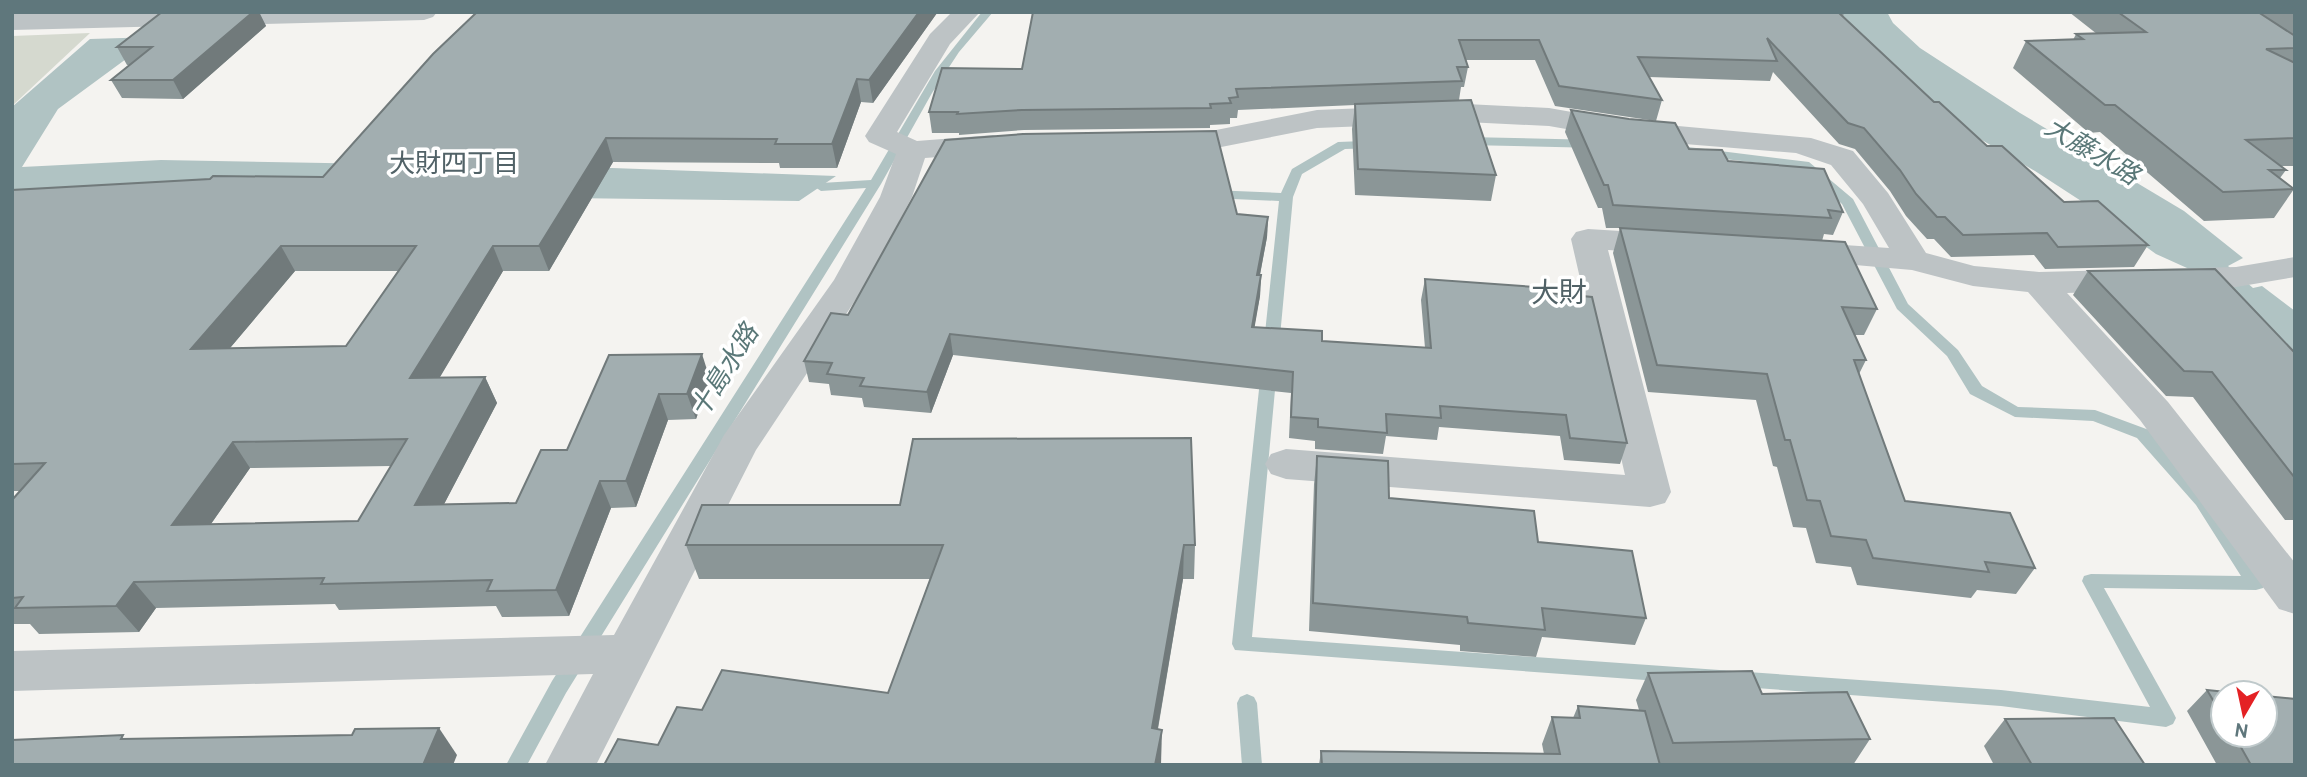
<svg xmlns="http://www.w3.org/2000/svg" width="2307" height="777" font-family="Overpass,'Noto Sans JP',sans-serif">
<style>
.green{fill:#d5d9cf}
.water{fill:#b0c3c3}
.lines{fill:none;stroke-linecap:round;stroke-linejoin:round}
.stream{fill:#b0c3c3;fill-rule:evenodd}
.minor{fill:#bdc3c5;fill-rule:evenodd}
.wall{fill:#8b9697;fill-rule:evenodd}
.shaded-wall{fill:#717a7b}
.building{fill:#a2aeb0;stroke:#717a7b;stroke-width:2;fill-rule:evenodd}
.labels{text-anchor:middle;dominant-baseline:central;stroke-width:7;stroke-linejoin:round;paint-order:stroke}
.water-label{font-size:26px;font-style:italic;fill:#5a7878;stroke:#fff}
.neighbourhood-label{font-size:26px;fill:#516267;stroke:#fff}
.quarter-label{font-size:28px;fill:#516267;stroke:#fff}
</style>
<rect width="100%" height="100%" fill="#f4f3f0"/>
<!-- green -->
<path class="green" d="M90,33l-78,73v-70z"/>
<!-- water -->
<g class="water">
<path d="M1838,12h49l6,11 27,25 100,65 164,98 59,47 -15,8 25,22 9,-2 33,25v59l-108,-102 -31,-14 -61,-44 -60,-39 -113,-66z"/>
<path d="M156,37l-98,72 -36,58 139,-7 451,8 224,8 -37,25 -398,-5 -389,12v-101l78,-68z"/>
</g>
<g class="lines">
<!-- stream -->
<g class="stream">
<path d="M982,12h11l-34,40 -27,41 -51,91 -315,509 -39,72h-21l46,-84 314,-493 -45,3 -6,-4 6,-4 50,-3 64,-109z"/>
<path d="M1467,137l173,4 169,21 44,37 55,105 50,46 24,36 36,21 77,3 54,20 59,67 57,86 -2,5 -7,2 -152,-2 69,124 3,6 -3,6 -7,3 -165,-21 -766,-56 -3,-6 47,-443 -68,-3 -7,-4 7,-4 70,3 11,-24 46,-27zM1467,145l173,4 161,19 41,36 55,105 50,47 23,38 45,23 78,4 44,17 59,67 45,71 -150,-2 -7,2 -2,5 68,126 -149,-17 -749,-53 41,-440 9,-23 43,-25z"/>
<path d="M1247,694l7,3 3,6 5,62h-20l-5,-62 3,-6z"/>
</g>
<!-- minor -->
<g class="minor">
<path d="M437,12l-4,5 -9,3 -412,10v-16z"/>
<path d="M952,12h28l-30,32 -53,88 20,9 76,-6 11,3 4,6 -4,6 -11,3 -68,5 -13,39 -44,84 -112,169 -160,315h-51l48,-91 -581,17v-40l602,-16 110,-200 110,-155 46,-83 16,-43 -27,-12 -4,-6 65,-102z"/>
<path d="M1466,104l83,4 74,13 188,17 42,13 35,42 38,60 48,13 65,6 197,-5 59,-10v20l-59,10 -169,6 101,109 127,161v51l-16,-5 -139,-189 -112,-128 -55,-6 -61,-16 -125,-11 -5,-7 5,-7 12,-3 90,6 -26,-44 -32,-39 -35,-12 -173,-14 -74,-13 -83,-4 -149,6 -106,21 -46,1 -11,-3 -4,-6 4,-6 57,-4 106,-21z"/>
<path d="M1588,229l81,5 12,3 5,7 -5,7 -12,3 -61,-4 63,242 -6,11 -15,4 -364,-28 -15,-5 -6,-10 6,-10 15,-5 339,26 -54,-236 5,-7z"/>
</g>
</g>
<!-- wall -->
<g class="wall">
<path d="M162,12h97l7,14 -83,73 -61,-1 -11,-18 19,-15h-3l-10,-18z"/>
<path d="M1033,12h811l-1,5 91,85 53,44 77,56 84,43 -14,22 -89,2 -11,-14 -83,2 -17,-18h-7l-21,-23 -16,-25 -35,-42 -16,-5 -66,-72 -3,9 -121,-4 13,23 -6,21 -101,-15 -20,-46h-69l2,7 -4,20h-3l-2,13 37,75 -5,26 -136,-6 -3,-66 3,-24 -117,5 -1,8h-7v6l-20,1v3l-186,2 -65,5v-2h-27l-3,-21 93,-43z"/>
<path d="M2069,12h226v154h-14l5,4 -6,8 14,11 -20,29 -70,3 -104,-89 -11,1 -76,-65 13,-27 47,-1 3,-6h21z"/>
<path d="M937,13l-64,90 -12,-1 -24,66h-57l-1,-5 -166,-1 -64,109h-46l-64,107 46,-1 12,26 -53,101 72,-1 51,-53 42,-95 101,24 -14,40 -28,1 -32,87 -25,1 -42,108 -67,1 -6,-11 -157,4 -4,-6 -179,4 -17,24 -100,2 -9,-10h-18v-124l9,-9h-9v-301l311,-13zM295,271h103l-52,75 -116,2zM391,466l-33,55 -147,3 39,-56z"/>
<path d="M1571,110l157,51 115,51 -10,23 -9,-1 -2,7 55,68 -13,26h-10l12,25 -7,14 46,127 130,67 -19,26 -39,-4 -6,8 -114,-13 -6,-18 -35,-4 -10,-35 -13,-1 -16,-60 -4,-1 -17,-66 -108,-8 -35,-139 7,-25h-14l-4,-20h-4l-33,-76z"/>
<path d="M1237,214l31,3 -1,20 -7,38h1l-1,21 -6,31 68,14 103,7 -4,-48 4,-21 125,14 77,150 -7,21 -56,-4 -4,-24 -121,-9 -2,13 -51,-4 -3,18 -68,-5v-8l-26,-3 2,-45 -338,-38 -22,58 -67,-6 -2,-9 -31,-3 -2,-11 -20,-2 -5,-21 44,-46z"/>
<path d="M2088,271l207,82v167h-10l-92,-123 -27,-1 -93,-101z"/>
<path d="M1317,456l72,42 149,44 108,76 -11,27 -93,-8 -6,20 -76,-6v-6l-151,-14 5,-147z"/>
<path d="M686,545h509l-1,34h-11l-25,150 -500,16 44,-35 186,-17 42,-114h-231z"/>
<path d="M1648,673l114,21 108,45 -17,26h-534l2,-14 223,3 -2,-10 10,-27 21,1 5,-12 61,4 -3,-10z"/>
<path d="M2207,690l16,3v42h42l30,30h-78l-30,-54z"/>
<path d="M2005,719l140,46h-151l-10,-19z"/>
</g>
<!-- shaded-wall -->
<g class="shaded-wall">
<path d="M253,12h6l7,14 -83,73 -10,-19z"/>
<path d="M919,12l18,1 -64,90 -4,-23z"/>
<path d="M857,79l4,23 -24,66 -5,-24z"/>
<path d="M606,138l7,24 -64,109 -10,-25z"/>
<path d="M1268,217l-1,20 -11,58 1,-20z"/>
<path d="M281,246l14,25 -87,103 -17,-25z"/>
<path d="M493,246l10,25 -79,133 -14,-26z"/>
<path d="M1261,275l-1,21 -9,52 1,-21z"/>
<path d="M950,334l3,21 -22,58 -4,-21z"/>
<path d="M702,354l8,25 -14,40 -9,-25z"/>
<path d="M485,377l12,26 -67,128 -15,-26z"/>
<path d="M659,394l9,26 -32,87 -10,-26z"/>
<path d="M233,442l17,26 -58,83 -20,-26z"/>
<path d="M600,481l11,27 -42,108 -13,-26z"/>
<path d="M1184,545l-1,34 -31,183v-34z"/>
<path d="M134,582l22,26 -17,24 -23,-26z"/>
<path d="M439,728l18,27 -4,10h-30z"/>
<path d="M1162,730l-1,35h-6z"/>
</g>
<!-- building -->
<g class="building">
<path d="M162,12h91l-80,68h-62l41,-33h-35z"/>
<path d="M477,12h442l-50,68 -12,-1 -25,65h-57l2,-5 -171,-1 -67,108h-46l-83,132 75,-1 -70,128 101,-2 25,-53h26l42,-95 93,-1 -15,40h-28l-33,87h-26l-44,109 -69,1 5,-11 -171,4 3,-6 -190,4 -18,24 -101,2 8,-11 -11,1v-98l33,-37 -33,1v-274l198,-11 3,-3 110,1 110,-123zM281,246h135l-70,100 -155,3zM407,439l-49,82 -186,4 61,-83z"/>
<path d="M1033,12h805l96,90h5l48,44h15l62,56 34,-1 50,44 -90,2 -11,-14 -84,2 -18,-18h-8l-21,-23 -16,-24 -36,-42 -16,-5 -81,-85 10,23 -139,-4 24,43 -103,-14 -20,-46h-80l9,27h-11l5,14 -226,8 2,8 -9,1 2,5 -21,1 1,4 -189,2 -65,4 1,-2h-29l13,-44 80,1z"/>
<path d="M2118,12h140l37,24v12l-29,1 29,14v75l-49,2 40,30h-17l25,19 -71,3 -108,-87h-10l-79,-64 57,-2 -7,-5 70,-2z"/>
<path d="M1471,100l25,75 -138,-6 -3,-65z"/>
<path d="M1571,110l58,9 46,4 14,26 33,1 6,11 96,8 19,43 -15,-2 3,8 -218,-13 -5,-20h-4z"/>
<path d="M1216,131l21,83 31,3 -11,58h4l-9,52 70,4v10l109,7 -6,-69 124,9 1,5 42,4 35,146 -57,-5 -4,-23 -126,-9 1,12 -55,-4 1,19 -69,-6v-8l-27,-2 2,-45 -343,-38 -23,58 -67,-6 4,-8 -37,-4 5,-11 -28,-2 27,-48 17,2 97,-175 78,-6z"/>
<path d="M1620,228l225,14 32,67 -35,-2 24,53h-12l51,141 105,12 25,55 -50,-6 4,10 -116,-14 -7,-18 -35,-4 -11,-35 -13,-1 -17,-60h-5l-18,-66 -110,-9z"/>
<path d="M2215,269l80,84v125l-83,-106 -28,-1 -96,-100z"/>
<path d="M1191,438l4,107h-11l-32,183 10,2 -7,35h-551l14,-26 40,6 19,-38 25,3 20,-40 166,23 55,-148h-257l16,-40h198l13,-66z"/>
<path d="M1317,456l71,5 1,37 145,13 4,31 94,9 14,67 -104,-10 3,22 -77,-7 -1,-6 -154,-14z"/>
<path d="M1752,671l10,23 85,-2 23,47 -197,4 -25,-70z"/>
<path d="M2207,690l29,3h-13v24z"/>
<path d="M2265,696l30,3v66h-44l-17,-30h31z"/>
<path d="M1578,706l67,5 15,54h-338l-1,-14 239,3 -8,-37 28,1z"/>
<path d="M2114,718l31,47h-113l-27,-46z"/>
<path d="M439,728l-16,37h-411v-25l111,-5 -2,4 231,-4 3,-6z"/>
</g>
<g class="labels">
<!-- water labels -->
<g class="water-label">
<text transform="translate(2091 153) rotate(31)">大藤水路</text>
<text transform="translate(726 372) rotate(-58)">十島水路</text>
</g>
<!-- neighbourhood labels -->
<g class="neighbourhood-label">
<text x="454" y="165">大財四丁目</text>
</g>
<!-- quarter labels -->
<g class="quarter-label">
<text x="1559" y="295">大財</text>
</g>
</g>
<!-- border -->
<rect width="2307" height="777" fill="none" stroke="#5f777c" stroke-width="28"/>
<!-- north arrow -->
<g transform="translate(2244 714) rotate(189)"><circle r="33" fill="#ffffff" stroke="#bfc9cb" stroke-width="2"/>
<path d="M0-5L12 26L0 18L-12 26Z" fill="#e42124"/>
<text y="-10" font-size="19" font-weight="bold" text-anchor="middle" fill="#5f777c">N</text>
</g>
</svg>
